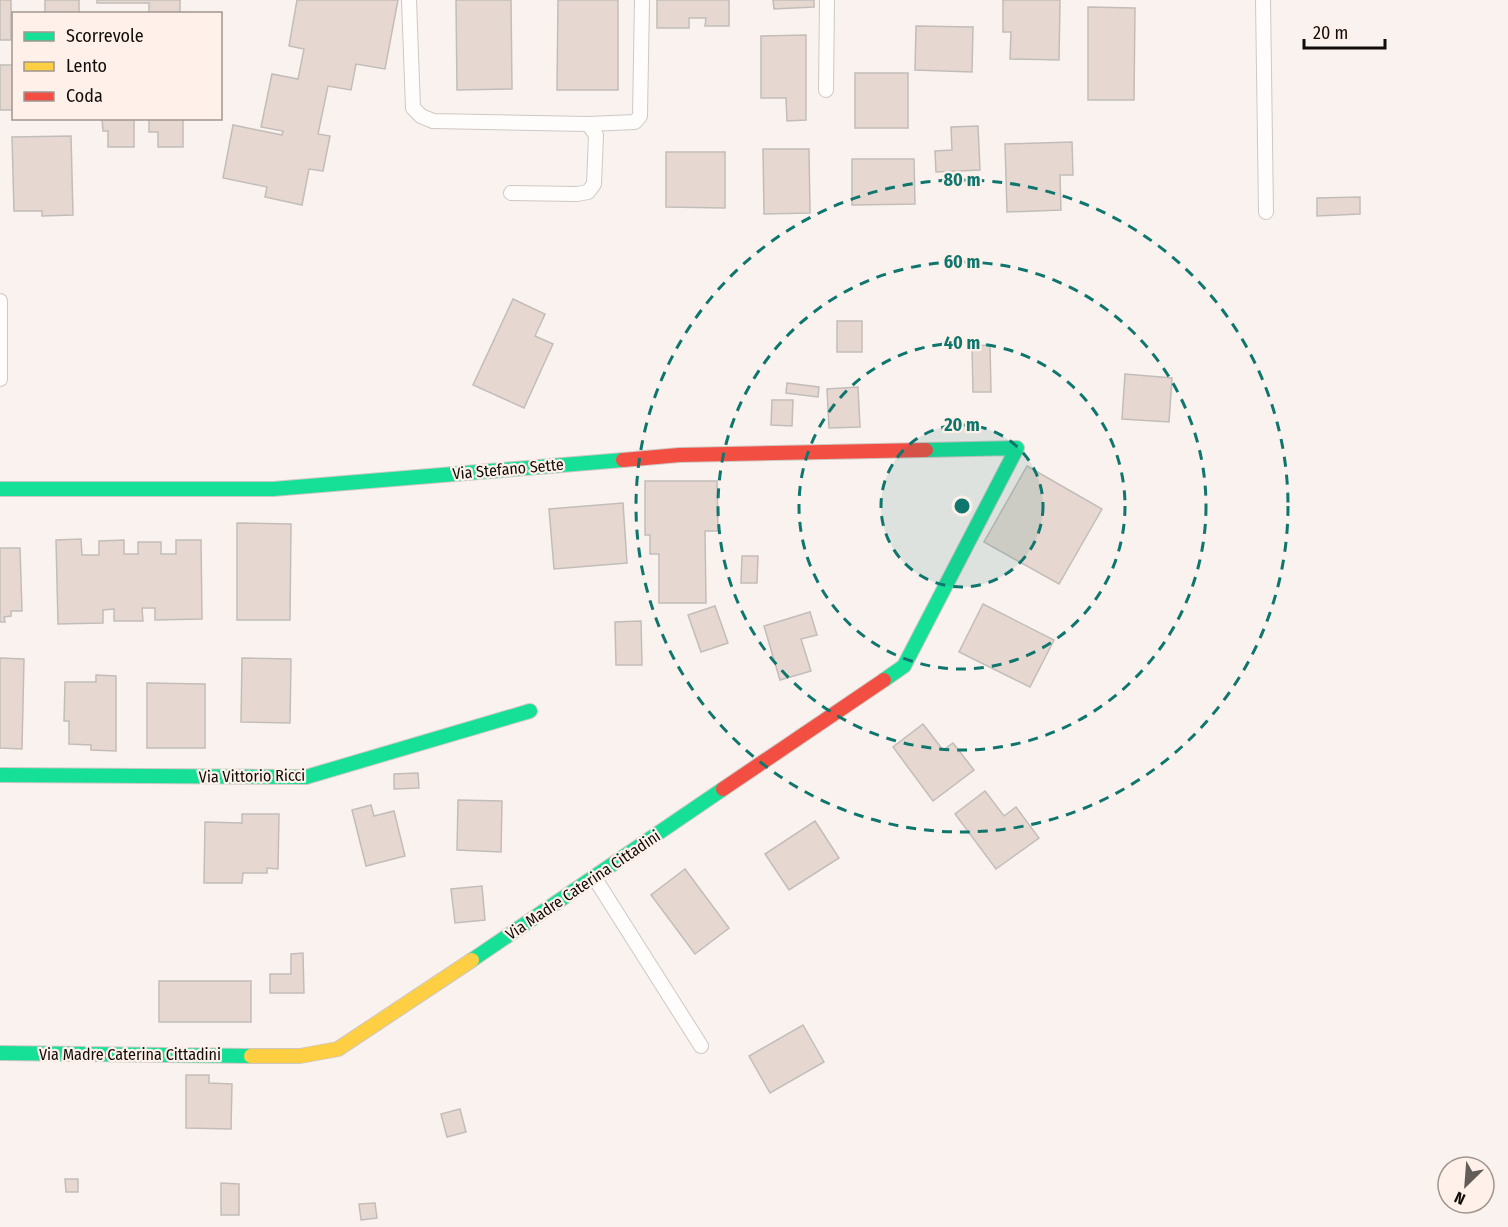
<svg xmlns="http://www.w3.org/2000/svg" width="1508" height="1227" font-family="'Fira Sans Condensed',sans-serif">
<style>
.building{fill:#e6d8d1;stroke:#c2bdb9;stroke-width:1.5}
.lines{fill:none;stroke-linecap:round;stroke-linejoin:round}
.lane-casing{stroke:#cec8c5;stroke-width:16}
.fast-casing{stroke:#cec8c5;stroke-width:16}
.slow-casing{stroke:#cec8c5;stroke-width:16}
.jam-casing{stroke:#cec8c5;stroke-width:16}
.lane{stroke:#fefdfc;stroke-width:14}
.fast{stroke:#16e098;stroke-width:14}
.slow{stroke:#ffcf43;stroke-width:14}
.jam{stroke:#f24e42;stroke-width:14}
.ring{fill:none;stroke:#0f766e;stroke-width:3;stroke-dasharray:10 8}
.labels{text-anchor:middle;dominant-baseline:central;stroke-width:4.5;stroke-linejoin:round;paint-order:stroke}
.street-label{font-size:16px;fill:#110d0a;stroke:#fff1e9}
.centre{fill:#0f766e;stroke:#fff1e9;stroke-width:3}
.ring-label{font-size:18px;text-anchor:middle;font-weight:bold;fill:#0f766e;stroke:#fff1e9;stroke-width:4.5;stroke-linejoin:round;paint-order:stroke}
</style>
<rect width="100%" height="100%" fill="#faf2ee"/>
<!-- building -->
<g class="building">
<rect x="0" y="0" width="11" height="40"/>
<path d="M45,0h34v12l4,2h-38z"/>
<path d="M97,0h83v14h-31v-11h-52z"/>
<path d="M297,0h101l-13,69 -29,-5 -5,26 -23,-4 -10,48 12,2 -7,35 -14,-2 -7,36 -37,-8 2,-10 -44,-9 10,-53 49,10 1,-4 -22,-4 11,-53 26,5 6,-30 -15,-3z"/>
<path d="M456,0h55l1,89 -55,1z"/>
<path d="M558,0h60v90h-61z"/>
<path d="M657,0h72v26h-24l1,-8h-17v10h-32z"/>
<path d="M773,0h41v7l-40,2z"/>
<path d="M1003,0h57l-1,60 -49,-1 1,-27h-8z"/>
<path d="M1088,7l47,1 -1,92h-46z"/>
<path d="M916,26l57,1 -1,45 -57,-2z"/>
<path d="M806,35v85l-19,1 -1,-23h-25v-62z"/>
<rect x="0" y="65" width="14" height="45"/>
<rect x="855" y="73" width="53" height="55"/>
<path d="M102,118h32v29h-26v-16h-5z"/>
<path d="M149,118h34v29h-25v-15h-9z"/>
<path d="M978,126l2,44 -44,2 -1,-21 17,-1 -1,-23z"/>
<path d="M71,136l2,79 -31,1v-5h-28l-2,-74z"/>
<path d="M1072,142l1,33h-13l1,35 -54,2 -2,-68z"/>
<path d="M763,149h46l1,64 -46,1z"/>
<path d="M666,152h59v56l-59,-1z"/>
<path d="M852,159h62l1,45 -63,1z"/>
<path d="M1360,197v17l-43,2v-18z"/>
<path d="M513,299l32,15 -10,22 18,8 -29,64 -51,-23z"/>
<rect x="837" y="321" width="25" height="31"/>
<path d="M990,345l1,47h-18l-1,-46z"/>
<path d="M1125,374l47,4 -3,44 -47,-3z"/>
<path d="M787,383l32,4 -1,10 -32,-4z"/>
<path d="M858,387l2,40 -31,1 -2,-39z"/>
<path d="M772,400h21l-1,26 -21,-1z"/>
<path d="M1027,466l75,43 -43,75 -75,-42z"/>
<path d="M645,481h72l1,50h-13l1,72h-47v-49h-9v-19h-5z"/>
<path d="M623,503l4,60 -73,6 -5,-60z"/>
<path d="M237,523l54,1 -1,96h-53z"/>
<path d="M81,539l1,16h17v-14l25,-1v14h14v-12h23v12h15v-14h25l1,79 -47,1v-12h-13l1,13h-29v-12l-11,1v13l-45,1 -2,-84z"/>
<path d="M0,548h20l2,63h-11v5l-7,1 1,5h-5z"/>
<path d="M742,556h16l-1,27h-16z"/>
<path d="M983,604l71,36 -24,47 -71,-35z"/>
<path d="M715,606l13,37 -27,9 -13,-37z"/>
<path d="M810,612l7,23 -16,4 10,32 -31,9 -16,-54z"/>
<path d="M641,621l1,44h-26l-1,-43z"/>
<path d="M0,658l24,1 -2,90 -22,-1z"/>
<path d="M242,658l49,1 -1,64 -49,-1z"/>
<path d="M96,675l20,1v75l-25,-1v-5l-22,-1v-23h-5l1,-39h31z"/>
<path d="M147,683l58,1v64h-58z"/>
<path d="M923,724l20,26 10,-7 21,27 -41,31 -40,-54z"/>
<path d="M418,773l1,15 -25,1v-15z"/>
<path d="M985,791l19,25 12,-9 23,31 -43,31 -41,-55z"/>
<path d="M458,800l44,1 -1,51 -44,-2z"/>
<path d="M371,805l3,11 20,-5 11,45 -39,10 -14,-56z"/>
<path d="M242,814h37l-1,55 -11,-1v5h-24l-1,10h-38l1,-61 37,1z"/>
<path d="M815,821l24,37 -50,32 -24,-36z"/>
<path d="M685,869l44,59 -34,26 -44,-59z"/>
<path d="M482,886l3,34 -30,3 -4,-34z"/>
<path d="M303,953l1,40h-34v-19h21v-20z"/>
<rect x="159" y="981" width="92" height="41"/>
<path d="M803,1025l21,37 -54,31 -21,-37z"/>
<path d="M186,1075h23v8l23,1 -1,45 -45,-1z"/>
<path d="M460,1109l6,23 -19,5 -6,-23z"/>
<path d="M65,1179h13v13h-12z"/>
<path d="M221,1183l18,1v31h-18z"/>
<path d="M375,1203l2,15 -16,2 -2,-16z"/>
</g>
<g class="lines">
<defs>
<g id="lane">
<path d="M409,0l4,108 8,8 12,5 155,3 8,11 -2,49 -6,8 -11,2 -66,-1"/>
<path d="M1263,0l3,212"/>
<path d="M826,90l1,-90"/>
<path d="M588,124l47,-2 5,-6 2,-116"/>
<path d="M0,379v-78"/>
<path d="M594,877l107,169"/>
</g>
<g id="fast">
<path d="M0,489h273l350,-29"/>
<path d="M884,680l20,-14 113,-218 -91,2"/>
<path d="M0,775l306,2 224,-66"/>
<path d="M472,960l251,-171"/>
<path d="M0,1053l251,3"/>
</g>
<path id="slow" d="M251,1056h49l38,-7 134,-89"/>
<g id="jam">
<path d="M623,460l56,-5 247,-5"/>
<path d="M723,789l161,-109"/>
</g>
</defs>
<!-- lane casing -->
<use href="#lane" class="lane-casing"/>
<!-- fast casing -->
<use href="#fast" class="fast-casing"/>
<!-- slow casing -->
<use href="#slow" class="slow-casing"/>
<!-- jam casing -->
<use href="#jam" class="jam-casing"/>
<!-- lane -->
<use href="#lane" class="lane"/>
<!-- fast -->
<use href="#fast" class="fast"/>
<!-- slow -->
<use href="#slow" class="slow"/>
<!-- jam -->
<use href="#jam" class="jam"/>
</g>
<!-- distance rings -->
<circle cx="962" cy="506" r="81" fill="#0f766e" fill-opacity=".12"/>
<g class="ring">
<circle cx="962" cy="506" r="81"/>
<circle cx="962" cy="506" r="163"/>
<circle cx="962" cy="506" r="244"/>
<circle cx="962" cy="506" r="326"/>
</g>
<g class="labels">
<!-- street labels -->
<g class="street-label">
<text transform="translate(508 469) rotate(-5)">Via Stefano Sette</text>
<text transform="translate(252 776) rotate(-1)">Via Vittorio Ricci</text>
<text transform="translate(583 885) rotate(-34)">Via Madre Caterina Cittadini</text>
<text x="130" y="1054">Via Madre Caterina Cittadini</text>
</g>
</g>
<circle cx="962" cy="506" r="9" class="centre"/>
<g class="ring-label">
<text x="962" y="186">80 m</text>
<text x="962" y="268">60 m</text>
<text x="962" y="349">40 m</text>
<text x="962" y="431">20 m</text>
</g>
<!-- legend -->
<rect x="12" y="12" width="210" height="108" fill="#fff1e9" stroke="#a09690" stroke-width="1.5"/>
<rect x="24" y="32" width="30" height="9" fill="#16e098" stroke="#a09690" stroke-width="1.5"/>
<text x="66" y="42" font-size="18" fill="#110d0a">Scorrevole</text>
<rect x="24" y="62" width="30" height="9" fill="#ffcf43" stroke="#a09690" stroke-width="1.5"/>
<text x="66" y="72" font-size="18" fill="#110d0a">Lento</text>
<rect x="24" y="92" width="30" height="9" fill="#f24e42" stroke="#a09690" stroke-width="1.5"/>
<text x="66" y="102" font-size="18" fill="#110d0a">Coda</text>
<!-- north arrow -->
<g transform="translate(1466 1185) rotate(205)"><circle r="28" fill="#fff1e9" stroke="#a09690" stroke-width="1.5"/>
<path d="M0-4.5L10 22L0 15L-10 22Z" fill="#635d5a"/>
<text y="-9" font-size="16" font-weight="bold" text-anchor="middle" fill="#110d0a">N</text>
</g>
<!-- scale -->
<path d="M1304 39v9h81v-9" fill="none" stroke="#110d0a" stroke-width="3"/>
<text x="1313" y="39" font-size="18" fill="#110d0a" stroke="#fff1e9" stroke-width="4.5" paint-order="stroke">20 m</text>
</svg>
